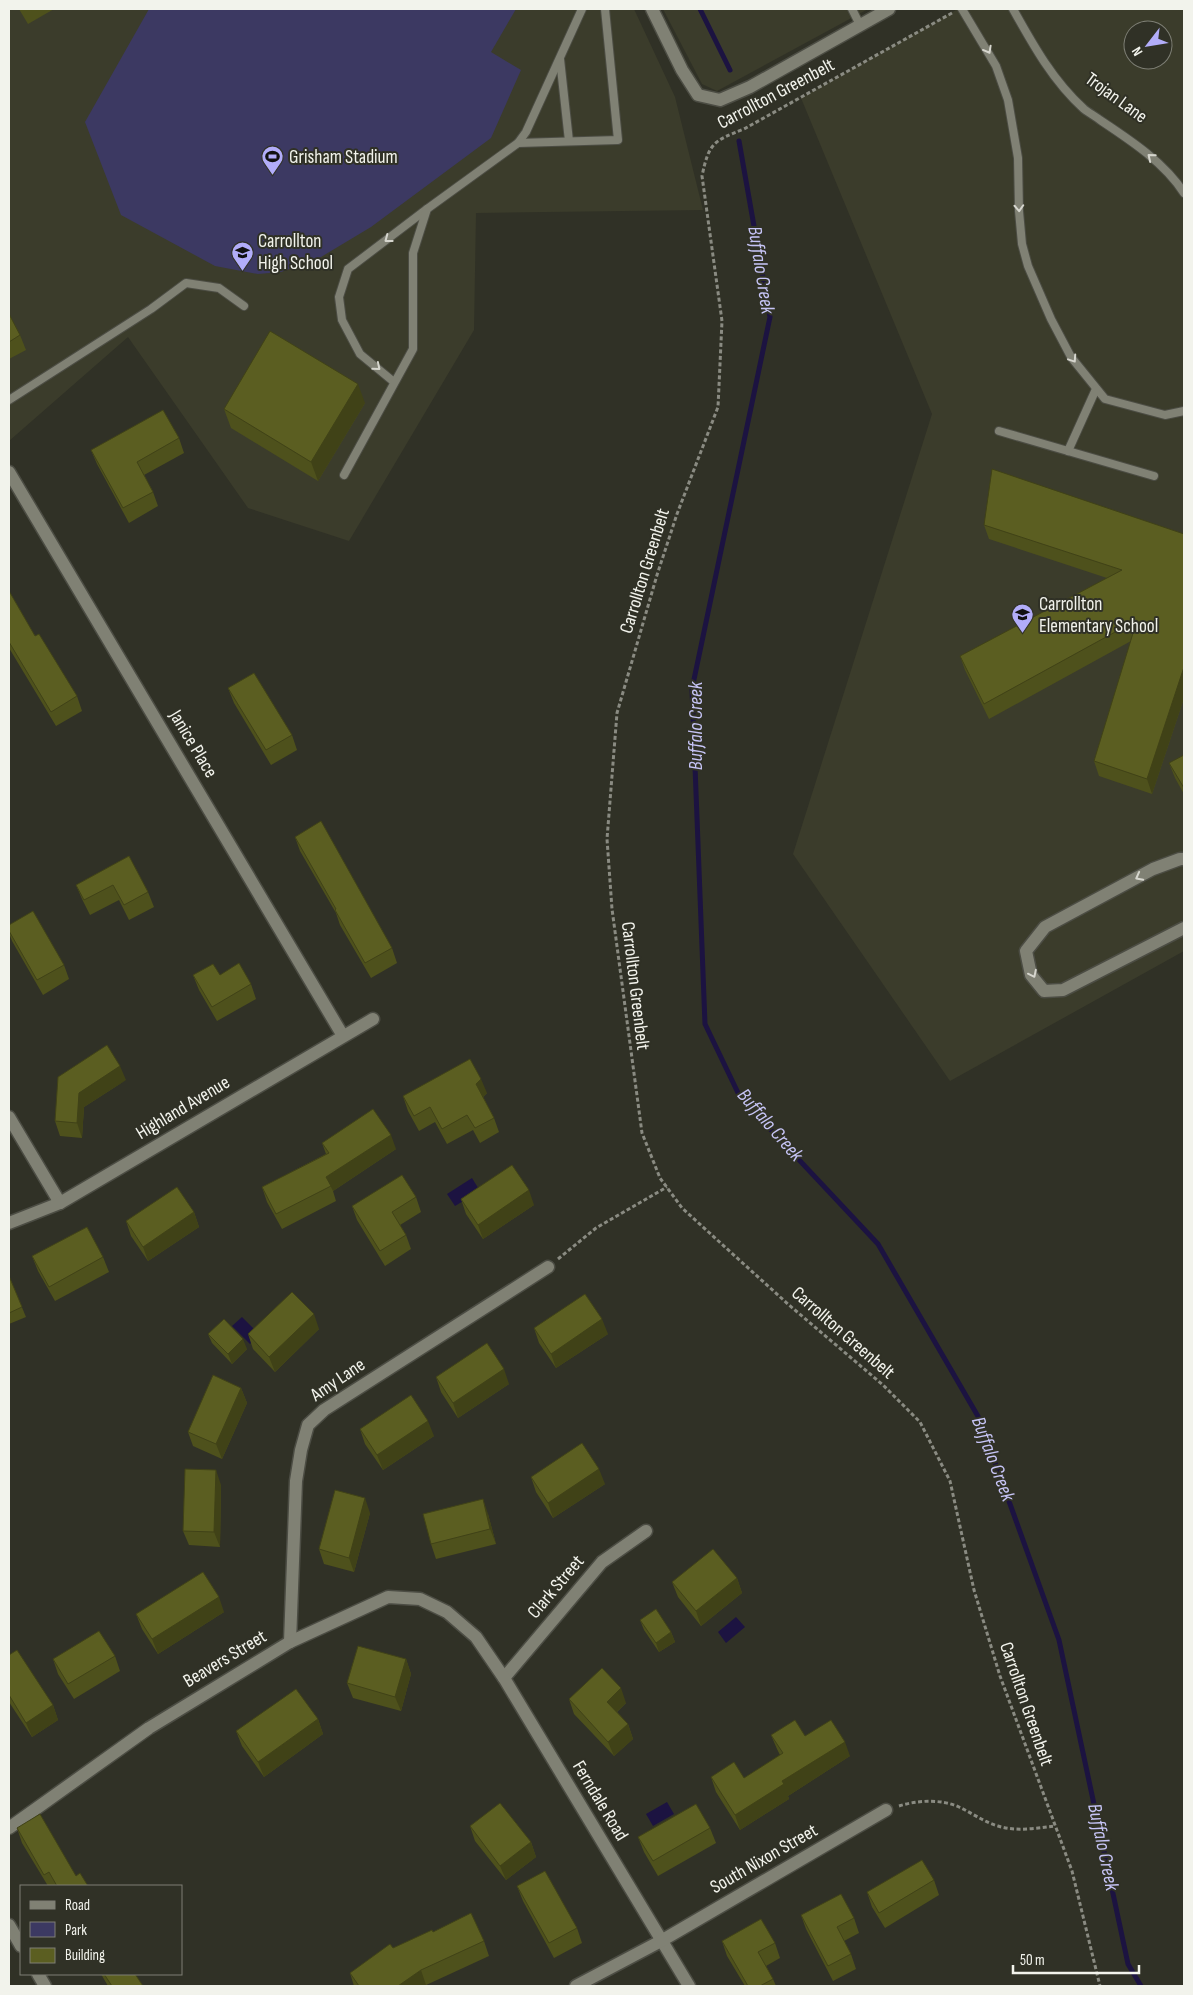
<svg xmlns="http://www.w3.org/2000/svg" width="1193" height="1995" font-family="'Sofia Sans Condensed',sans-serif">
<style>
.built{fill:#3b3c2b;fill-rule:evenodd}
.green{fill:#3c3962}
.water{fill:#1c1341}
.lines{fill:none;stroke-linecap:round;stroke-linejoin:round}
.stream{stroke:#1c1341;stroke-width:5}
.service-casing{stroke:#4c4d44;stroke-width:10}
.minor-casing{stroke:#4c4d44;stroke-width:15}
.path{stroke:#8a8b82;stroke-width:3;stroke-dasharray:4 2.5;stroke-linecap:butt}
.service{stroke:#808174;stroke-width:8}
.minor{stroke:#808174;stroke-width:12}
.wall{fill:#4e511c}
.shaded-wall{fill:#404217}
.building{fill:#5b5e21;stroke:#404217}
.oneway{stroke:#d6d6ce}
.labels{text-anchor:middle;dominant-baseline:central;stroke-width:4;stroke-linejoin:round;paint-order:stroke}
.street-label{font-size:19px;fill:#f2f3ec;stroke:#303126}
.poi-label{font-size:19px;fill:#f2f3ec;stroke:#303126;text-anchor:start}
.water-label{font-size:20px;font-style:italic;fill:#c6c4f5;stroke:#303126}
</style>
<rect width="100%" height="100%" fill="#303126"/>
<!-- built -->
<g class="built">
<path d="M9,9h625l41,88 28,113 -227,3 -2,117 -125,211 -101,-33 -120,-171 -119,104z"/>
<path d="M663,9h205l-151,82 -15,-7z"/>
<path d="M958,9h226v942l-234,130 -157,-227 139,-440 -131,-316zM1133,30h30v30h-30z"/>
</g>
<!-- green -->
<path class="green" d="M149,9h367l-25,43 30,18 -30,68 -120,89 -50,30 -40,15 -23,2 -43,-8 -94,-51 -36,-93z"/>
<!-- water -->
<g class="water">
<path d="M472,1178l8,13 -25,15 -8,-12z"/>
<path d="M242,1317l18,18 -10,9 -18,-18z"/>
<path d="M736,1617l9,10 -19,16 -8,-11z"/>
<path d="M667,1802l7,12 -21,12 -7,-12z"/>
</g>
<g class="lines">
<!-- stream -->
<g class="stream">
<path d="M700,9l30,61"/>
<path d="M739,141l31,176 -78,372 13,335 35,73 138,147 101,174 80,222 69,324 13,22"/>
</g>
<defs>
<g id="service">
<path d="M852,9l8,16"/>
<path d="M962,9l34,57 12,34 10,58 1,53 3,33 6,22 23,53 20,38 34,42 60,16 19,-4"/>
<path d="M1013,9c20,36 40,72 71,100 5,4 11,7 16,11 30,20 64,42 84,73"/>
<path d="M560,59l9,82"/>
<path d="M518,143l8,-11 56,-123"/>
<path d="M394,382l-34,-28 -18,-34 -3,-23 9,-28 79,-60"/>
<path d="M9,400l142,-91 35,-26 33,5 25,18"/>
<path d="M999,431l155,45"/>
<path d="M1068,451l28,-62"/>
<path d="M344,475l69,-126v-96l14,-44 91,-66 100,-3 -13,-131"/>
</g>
<g id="minor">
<path d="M652,9l30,61 16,25 22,5 30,-13 139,-78"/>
<path d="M9,472l334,564"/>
<path d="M1184,859h-4l-27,10 -108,58 -19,24 5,24 13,16 19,-1 121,-62"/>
<path d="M9,1117l51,86"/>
<path d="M9,1223l51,-20 313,-184"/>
<path d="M290,1642l6,-161 5,-31 7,-25 16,-15 224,-143"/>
<path d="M504,1678l98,-116 44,-31"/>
<path d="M9,1828l140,-100 141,-86 98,-45 32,2 27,13 29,25 28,41 185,308"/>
<path d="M9,1925l12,21"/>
<path d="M38,1974l7,12"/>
<path d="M576,1986l85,-45 225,-131"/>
</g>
</defs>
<!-- service casing -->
<use href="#service" class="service-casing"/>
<!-- minor casing -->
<use href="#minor" class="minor-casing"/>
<!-- path -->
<g class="path">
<path d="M952,13l-208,116c-31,12 -35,14 -42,47l20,145 -4,86 -41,107 -20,61 -40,138 -10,126 5,70 30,224 18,45 22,30 107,97 94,80 37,37 30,59 24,109 26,86 72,195 28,115"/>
<path d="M558,1259l38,-31 71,-41"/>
<path d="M899,1806c19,-6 42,-7 60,1 13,6 25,15 39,19 18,6 39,2 57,0"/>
</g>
<!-- service -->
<use href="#service" class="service"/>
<!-- minor -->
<use href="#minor" class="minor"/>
</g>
<!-- wall -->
<g class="wall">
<path d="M19,9h35l-26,15z"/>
<path d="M9,314l11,21 6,15 -17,9z"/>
<path d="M365,403l-47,78 -87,-53 -7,-19z"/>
<path d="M179,438l5,15 -40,22 9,17 5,14 -29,17 -32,-59 -6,-14z"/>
<path d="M984,525l200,9v164l-32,96 -53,-18 -5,-15 37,-120 -142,78 -24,-49 -5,-14 147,-78 -118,-39z"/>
<path d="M9,591l26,45 42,60 5,15 -26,15 -47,-78z"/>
<path d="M228,688l64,47 5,15 -26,15 -37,-62z"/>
<path d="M1184,755v39l-9,-16 -6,-15z"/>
<path d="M295,837l97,111 5,15 -26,15 -31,-53 -4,-12 -36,-62z"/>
<path d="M129,856l19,36 6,15 -25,13 -10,-20 -29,15 -8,-16 -6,-14z"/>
<path d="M9,925l55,40 5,14 -26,16 -31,-54 -3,-8z"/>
<path d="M193,975h27l31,9 5,15 -39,22 -18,-31z"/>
<path d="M126,1080l-42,27 -2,31 -22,-2 -5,-15z"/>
<path d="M487,1093l-4,4 11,21 5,14 -19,11 -7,-13 -26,14 -12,-22 -16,9 -11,-20 -5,-15z"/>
<path d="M322,1143l74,6 -63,42 3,10 -54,28 -15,-27 -5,-15 64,-33z"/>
<path d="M416,1197l5,15 -21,13 6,10 5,14 -26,17 -28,-46 -5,-14z"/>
<path d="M461,1199l73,6 -51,34 -17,-25z"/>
<path d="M194,1212l5,15 -51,34 -17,-25 -5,-15z"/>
<path d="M32,1256l71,1 6,15 -54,29 -17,-30z"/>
<path d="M9,1276l17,41 -17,7z"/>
<path d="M534,1328l74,6 -52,34 -17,-25z"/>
<path d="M319,1329l-44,43 -22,-23 -5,-15z"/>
<path d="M208,1334l39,15 -15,15 -20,-21z"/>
<path d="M436,1377l73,7 -51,34 -17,-26z"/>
<path d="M241,1388l6,15 -25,56 -29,-13 -5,-14z"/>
<path d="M360,1429l74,7 -51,34 -18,-26z"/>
<path d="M531,1477l74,7 -52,34 -17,-26z"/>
<path d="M221,1485l-1,62 -31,-2 -6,-14z"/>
<path d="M370,1513l-16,59 -30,-8 -5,-15z"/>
<path d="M488,1514l8,30 -60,15 -5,-15z"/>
<path d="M737,1578l5,15 -41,33 -23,-29 -6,-15z"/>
<path d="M224,1612l-66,42 -16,-25 -6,-15z"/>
<path d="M640,1620l31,12 4,10 -16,10 -15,-22z"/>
<path d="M9,1655l44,50 5,15 -26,17 -23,-35z"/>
<path d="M115,1656l5,15 -46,28 -16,-25 -5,-15z"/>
<path d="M406,1659l5,15 -10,37 -48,-13 -6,-15z"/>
<path d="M569,1699l57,4 -9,9 11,12 5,15 -19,17 -40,-42z"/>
<path d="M318,1719l5,15 -59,43 -22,-31 -6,-15z"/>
<path d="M771,1735l34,1 45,20 -62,40 1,3 -49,31 -24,-38 -5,-15 33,1 36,-23 -3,-6z"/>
<path d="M470,1826l61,16 5,15 -30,23 -31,-39z"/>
<path d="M17,1828l59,48 12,10h-40l-26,-43z"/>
<path d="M710,1828l6,15 -58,33 -14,-24 -6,-15z"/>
<path d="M934,1880l5,15 -54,33 -13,-21 -5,-15z"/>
<path d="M517,1886l60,42 5,15 -28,15 -31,-57z"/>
<path d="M801,1915l53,3 5,15 -15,8 7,13 5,15 -23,12 -27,-52z"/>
<path d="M433,1932l51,9 5,15 -65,30h-70l-4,-13 43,-25z"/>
<path d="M722,1941l53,2 5,15 -14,8 7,13 3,7h-31l-18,-30z"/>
<path d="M101,1974h34l8,12h-35z"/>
</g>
<!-- shaded-wall -->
<g class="shaded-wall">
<path d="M358,384l7,19 -47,78 -7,-19z"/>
<path d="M1184,667v31l-32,96 -5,-15z"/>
<path d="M120,1066l6,14 -42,27 -2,31 -5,-15 2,-30z"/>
<path d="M481,1079l6,14 -6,6 -5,-15z"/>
<path d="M391,1135l5,14 -63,42 -7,-14z"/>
<path d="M529,1190l5,15 -51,34 -5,-14z"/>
<path d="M194,1212l5,15 -51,34 -5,-14z"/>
<path d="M314,1314l5,15 -44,43 -6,-15z"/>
<path d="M602,1319l6,15 -52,34 -5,-14z"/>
<path d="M243,1339l4,10 -15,15 -4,-10z"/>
<path d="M504,1369l5,15 -51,34 -5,-15z"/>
<path d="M241,1388l6,15 -25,56 -6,-15z"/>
<path d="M428,1421l6,15 -51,34 -6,-15z"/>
<path d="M599,1469l6,15 -52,34 -5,-15z"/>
<path d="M216,1470l5,15 -1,62 -6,-15z"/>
<path d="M365,1498l5,15 -16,59 -5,-14z"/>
<path d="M483,1499l5,15 8,30 -6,-15z"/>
<path d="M737,1578l5,15 -41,33 -5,-15z"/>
<path d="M219,1597l5,15 -66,42 -6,-15z"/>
<path d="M671,1632l4,10 -16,10 -3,-9z"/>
<path d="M406,1659l5,15 -10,37 -6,-14z"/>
<path d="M621,1688l5,15 -14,13 -5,-14z"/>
<path d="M53,1705l5,15 -26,17 -6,-14z"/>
<path d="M318,1719l5,15 -59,43 -6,-15z"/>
<path d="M628,1724l5,15 -19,17 -6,-14z"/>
<path d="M845,1742l5,14 -62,40 1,3 -49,31 -5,-15 47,-34z"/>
<path d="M531,1842l5,15 -30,23 -6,-14z"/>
<path d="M421,1970l5,15 -2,1h-26z"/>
</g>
<!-- building -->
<g class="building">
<path d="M9,314l11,21 -11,7z"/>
<path d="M270,331l88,53 -47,78 -87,-53z"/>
<path d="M163,410l16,28 -42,24 16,30 -30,16 -32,-58z"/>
<path d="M992,469l192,65v133l-37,112 -53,-18 43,-141 -153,84 -24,-48 162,-86 -138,-45z"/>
<path d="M9,591l26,45 4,-2 38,62 -26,16 -42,-70z"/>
<path d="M254,673l38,62 -26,15 -38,-62z"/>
<path d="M1184,755v33l-15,-25z"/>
<path d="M321,821l71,127 -27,15 -30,-53 1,-1 -41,-72z"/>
<path d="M129,856l19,36 -24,13 -11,-20 -29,15 -8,-15z"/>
<path d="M33,911l31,54 -27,15 -28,-49v-6z"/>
<path d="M239,963l12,21 -39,23 -19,-32 20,-11 7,11z"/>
<path d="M107,1045l13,21 -41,27 -2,30 -22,-2 3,-44z"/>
<path d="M470,1059l11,20 -5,5 18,34 -19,10 -8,-13 -25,14 -12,-22 -16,9 -11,-20z"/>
<path d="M373,1109l18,26 -65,42 5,9 -55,28 -14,-27 67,-34 -7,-10z"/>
<path d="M512,1165l17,25 -51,35 -17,-26z"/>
<path d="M402,1175l14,22 -24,15 14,23 -26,16 -28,-45z"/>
<path d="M177,1187l17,25 -51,35 -17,-26z"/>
<path d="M87,1227l16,30 -54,30 -17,-31z"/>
<path d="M9,1276l13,31 -13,6z"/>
<path d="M292,1292l22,22 -45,43 -21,-23z"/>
<path d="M585,1294l17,25 -51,35 -17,-26z"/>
<path d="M224,1319l19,20 -15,15 -20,-20z"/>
<path d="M487,1343l17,26 -51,34 -17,-26z"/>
<path d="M213,1375l28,13 -25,56 -28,-12z"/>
<path d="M411,1395l17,26 -51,34 -17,-26z"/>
<path d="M582,1443l17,26 -51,34 -17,-26z"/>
<path d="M185,1469l31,1 -2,62 -31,-1z"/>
<path d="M335,1490l30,8 -16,60 -30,-9z"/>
<path d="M483,1499l7,30 -59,15 -8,-30z"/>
<path d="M713,1549l24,29 -41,33 -24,-29z"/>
<path d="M203,1572l16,25 -67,42 -16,-25z"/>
<path d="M656,1609l15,23 -15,11 -16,-23z"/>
<path d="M99,1631l16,25 -47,28 -15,-25z"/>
<path d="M358,1646l48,13 -11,38 -48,-14z"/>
<path d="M17,1650l36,55 -27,18 -17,-28v-40z"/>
<path d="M602,1668l19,20 -14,14 21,22 -20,18 -39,-43z"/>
<path d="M296,1689l22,30 -60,43 -22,-31z"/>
<path d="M795,1720l10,16 26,-16 14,22 -63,39 2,3 -49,31 -24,-38 23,-15 10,16 39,-25 -12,-18z"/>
<path d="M500,1803l31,39 -31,24 -30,-40z"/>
<path d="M696,1804l14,24 -57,33 -15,-24z"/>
<path d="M40,1814l36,62 4,-3 8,13h-31l-8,-14 -5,3 -27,-47z"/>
<path d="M922,1860l12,20 -55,33 -12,-21z"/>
<path d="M545,1871l32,57 -28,15 -32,-57z"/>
<path d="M841,1894l13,24 -17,9 14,27 -23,12 -27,-51z"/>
<path d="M471,1913l13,28 -63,29 -23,16h-39l-9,-13 40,-29 3,4 39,-18 1,2z"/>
<path d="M761,1919l14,24 -17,9 15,27 -13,7h-12l-26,-45z"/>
<path d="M104,1974h31l8,12h-31z"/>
</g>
<!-- one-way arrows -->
<defs><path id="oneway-chevron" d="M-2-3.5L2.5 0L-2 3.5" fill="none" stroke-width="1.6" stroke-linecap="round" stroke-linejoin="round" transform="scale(1.25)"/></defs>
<g class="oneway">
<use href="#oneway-chevron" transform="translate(988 50) rotate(61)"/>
<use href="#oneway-chevron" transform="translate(1151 157) rotate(-141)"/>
<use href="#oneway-chevron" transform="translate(1019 208) rotate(87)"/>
<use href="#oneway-chevron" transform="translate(388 239) rotate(143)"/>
<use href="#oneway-chevron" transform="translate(1073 359) rotate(56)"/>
<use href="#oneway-chevron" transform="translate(377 367) rotate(40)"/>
<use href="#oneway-chevron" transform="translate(1139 877) rotate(152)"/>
<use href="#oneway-chevron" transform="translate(1033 974) rotate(64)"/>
</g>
<!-- icons -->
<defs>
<symbol id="stadium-pin" viewBox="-11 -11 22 30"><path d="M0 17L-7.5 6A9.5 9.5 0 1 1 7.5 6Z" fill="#b2adf9" stroke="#303126"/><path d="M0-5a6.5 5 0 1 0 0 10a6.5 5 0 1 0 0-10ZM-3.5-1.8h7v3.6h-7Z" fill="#111"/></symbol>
<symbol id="school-pin" viewBox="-11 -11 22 30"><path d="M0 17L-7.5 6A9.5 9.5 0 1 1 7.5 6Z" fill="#b2adf9" stroke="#303126"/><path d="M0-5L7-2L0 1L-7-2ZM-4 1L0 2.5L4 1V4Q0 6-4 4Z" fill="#111"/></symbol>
</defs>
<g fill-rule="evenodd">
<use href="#stadium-pin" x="260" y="144" width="25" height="34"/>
<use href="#school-pin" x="230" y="240" width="25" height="34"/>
<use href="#school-pin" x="1010" y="602" width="25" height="34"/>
</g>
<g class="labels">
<!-- street labels -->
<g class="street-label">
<text transform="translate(776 94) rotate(-28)">Carrollton Greenbelt</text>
<text transform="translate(1116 98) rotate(36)">Trojan Lane</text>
<text transform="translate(645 571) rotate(-73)">Carrollton Greenbelt</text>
<text transform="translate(193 744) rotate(59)">Janice Place</text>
<text transform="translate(635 986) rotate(83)">Carrollton Greenbelt</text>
<text transform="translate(183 1108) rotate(-31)">Highland Avenue</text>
<text transform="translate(843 1333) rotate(41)">Carrollton Greenbelt</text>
<text transform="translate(338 1380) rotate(-34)">Amy Lane</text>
<text transform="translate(556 1587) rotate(-50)">Clark Street</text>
<text transform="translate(225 1659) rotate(-31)">Beavers Street</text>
<text transform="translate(1026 1704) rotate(71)">Carrollton Greenbelt</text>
<text transform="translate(600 1801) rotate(59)">Ferndale Road</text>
<text transform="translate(764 1859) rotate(-30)">South Nixon Street</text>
</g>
<!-- poi labels -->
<g class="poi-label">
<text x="289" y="157">Grisham Stadium</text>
<text x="258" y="241">Carrollton<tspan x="258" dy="22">High School</tspan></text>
<text x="1039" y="604">Carrollton<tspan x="1039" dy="22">Elementary School</tspan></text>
</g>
<!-- water labels -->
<g class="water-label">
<text transform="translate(761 270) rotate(81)">Buffalo Creek</text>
<text transform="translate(696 726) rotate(-90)">Buffalo Creek</text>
<text transform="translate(770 1125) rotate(49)">Buffalo Creek</text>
<text transform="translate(993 1459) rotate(69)">Buffalo Creek</text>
<text transform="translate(1103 1847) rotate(78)">Buffalo Creek</text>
</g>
</g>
<!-- border -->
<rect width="1193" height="1995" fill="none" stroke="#f2f3ec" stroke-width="20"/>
<!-- legend -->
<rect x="20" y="1885" width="162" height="90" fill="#303126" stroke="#7e7f75"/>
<rect x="30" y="1901" width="25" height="8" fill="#808174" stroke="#7e7f75"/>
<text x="65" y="1910" font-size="15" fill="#f2f3ec">Road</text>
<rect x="30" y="1922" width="25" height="15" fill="#3c3962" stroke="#7e7f75"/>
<text x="65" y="1935" font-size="15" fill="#f2f3ec">Park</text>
<rect x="30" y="1948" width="25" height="15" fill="#5b5e21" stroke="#7e7f75"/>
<text x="65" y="1960" font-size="15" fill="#f2f3ec">Building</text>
<!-- north arrow -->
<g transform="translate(1148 45) rotate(239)"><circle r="24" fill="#303126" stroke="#7e7f75"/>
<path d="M0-4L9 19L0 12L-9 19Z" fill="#b2adf9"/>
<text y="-8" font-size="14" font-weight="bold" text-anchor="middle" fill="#f2f3ec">N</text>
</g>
<!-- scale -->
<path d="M1013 1965v8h126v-8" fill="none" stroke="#f2f3ec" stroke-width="2.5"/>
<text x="1020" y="1965" font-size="15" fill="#f2f3ec" stroke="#303126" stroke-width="4" paint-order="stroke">50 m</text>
</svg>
